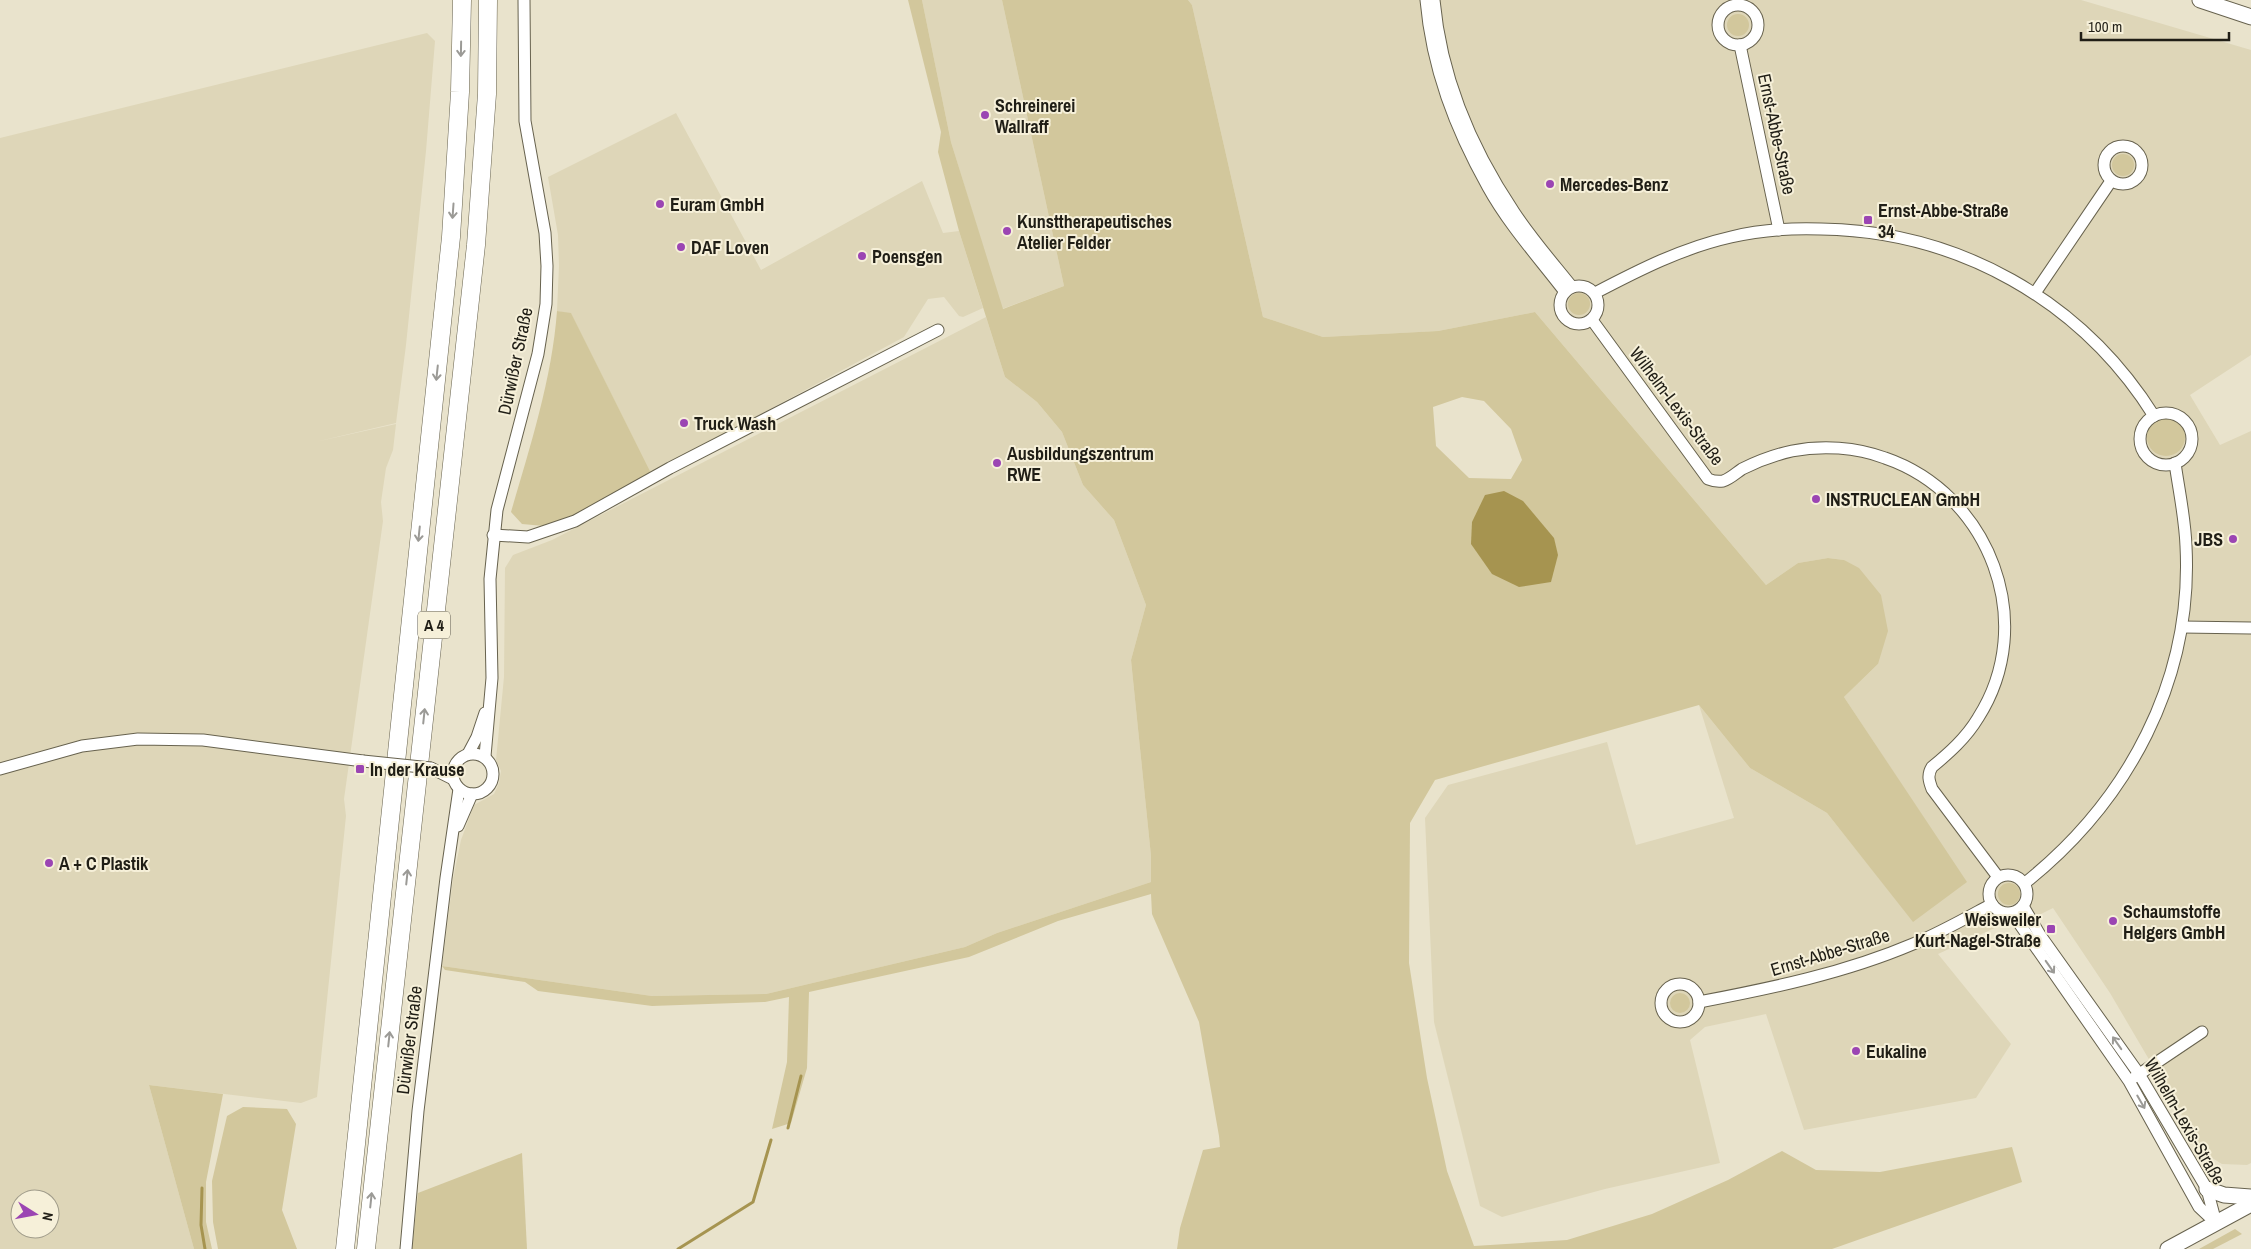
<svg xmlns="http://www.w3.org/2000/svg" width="2251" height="1249" font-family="'Archivo Narrow',sans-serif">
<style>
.built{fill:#ded6b8;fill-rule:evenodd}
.green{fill:#d2c79c;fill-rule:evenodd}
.water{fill:#a69450}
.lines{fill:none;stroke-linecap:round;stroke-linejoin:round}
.stream{stroke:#a69450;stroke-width:3}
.minor-casing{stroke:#67624e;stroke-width:13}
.major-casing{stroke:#67624e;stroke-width:17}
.highway-casing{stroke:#67624e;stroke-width:19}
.minor{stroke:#fff;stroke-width:11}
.major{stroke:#fff;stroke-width:15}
.highway{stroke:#fff;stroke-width:18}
.minor-bridge-casing{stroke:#67624e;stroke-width:13;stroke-linecap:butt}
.minor-bridge{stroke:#fff;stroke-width:11}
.oneway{stroke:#9b9a96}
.poi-dot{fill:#9b45b3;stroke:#f6f0d9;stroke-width:2}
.labels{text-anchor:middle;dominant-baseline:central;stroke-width:4;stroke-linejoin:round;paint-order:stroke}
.shield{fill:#f6f0d9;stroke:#605d50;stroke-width:1}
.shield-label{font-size:16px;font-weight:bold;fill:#201e16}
.poi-label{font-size:18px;font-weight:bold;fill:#201e16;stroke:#f6f0d9;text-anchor:start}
.street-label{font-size:18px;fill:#201e16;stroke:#f6f0d9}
</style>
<rect width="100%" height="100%" fill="#e9e3cc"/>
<!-- built -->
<g class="built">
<path d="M922,0h80l62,286 -62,23 -51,-167z"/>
<path d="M1188,0h893l170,50v305l-61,40 30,50 31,-14v732l-4,2 -25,-1 -18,-11 -94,-160 -57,-85 -36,18h-18l-61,28 73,90 -35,54 -172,32 -38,-116 -61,13 -15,13 30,123 -115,26 -103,28 -22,-11 -46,-184 -9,-204 23,-33 159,-43 29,103 98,-27 -35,-113 51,63 77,45 86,108 53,-39 -122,-185 34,-33 -34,-104 -16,-2 -30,5 -32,22 -231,-273 -97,19 -115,6 -60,-20 -71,-312z"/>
<path d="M427,33l8,8 -9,110 -20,194 -10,78 -81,19 81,-18 -3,26 -7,18 -5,34 2,19 -39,278 2,17 -29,281 -16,6 -152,-18 45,164h-194v-1111zM20,1199h30v30h-30z"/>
<path d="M676,113l85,157 161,-89 21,52 16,-2 24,77 -20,9 -4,-1 -15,-19 -16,2 -24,38 -253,136 -80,-159 -14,-3 2,-45 -1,-31 -10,-58z"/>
<path d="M986,317l19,60 32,25 25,30 21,53 31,35 32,85 -15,55 20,196v26l-154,51 -32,14 -199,47 -114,2 -210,-30 11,-87 8,-39 13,-35 20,-11 5,-11 2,-12 -5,-11 8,-83 1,-109 8,-13 39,-15z"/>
</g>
<!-- green -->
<g class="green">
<path d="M908,0h14l29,142 52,167 61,-23 -62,-286h186l4,5 71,312 60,20 115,-6 97,-19 231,273 32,-22 30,-5 16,2 15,8 22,27 7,36 -10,33 -34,33 123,185 -54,40 -86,-109 -77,-45 -51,-63 -264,75 -25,43 -1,140 18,115 20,93 27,75 93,-6 85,-26 76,-34 54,-29 34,19 64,2 132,-25 10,35 -190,67h-655l3,-21 23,-78 17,-3 -1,-11 -20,-114 -47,-108 -1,-20 -93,27 -89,36 -160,35 -2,76 -16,55 -19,6 15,-67 2,-65 -24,5 -113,4 -114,-15 -13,-9 -80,-12 -3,-4 210,30 114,-2 199,-47 32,-14 154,-51v-26l-20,-196 15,-55 -32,-85 -31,-35 -21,-53 -25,-30 -32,-25 -46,-146 -21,-79 3,-20zM1462,397l22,4 27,28 11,31 -11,19 -42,-1 -33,-32 -3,-39z"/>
<circle cx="1738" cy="25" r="11"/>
<circle cx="2123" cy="165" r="11"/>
<circle cx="1579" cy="304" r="11"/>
<path d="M557,311l14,2 80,160 -78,43 -29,10 -22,-2 -11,-12c19,-65 41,-133 46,-201z"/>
<circle cx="2166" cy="437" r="19"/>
<circle cx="2009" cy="894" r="11"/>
<circle cx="1680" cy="1003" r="10"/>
<path d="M149,1085l74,9 -17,88v40l6,27h-18z"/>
<path d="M243,1107l44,2 9,15 -14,86 15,39h-79l-5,-27 -1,-41 15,-65z"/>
<path d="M522,1153l5,96h-115l6,-56z"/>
<path d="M2235,1229l7,5 -29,15h-14z"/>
</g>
<!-- water -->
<path class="water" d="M1504,491l19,10 31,37 4,17 -7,27 -32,5 -27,-13 -21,-30 1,-22 13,-27z"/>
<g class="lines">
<!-- stream -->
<g class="stream">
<path d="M788,1128l13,-52"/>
<path d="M202,1188l-1,37 4,24"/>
<path d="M678,1249l75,-47 18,-62"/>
</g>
<defs>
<g id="minor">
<path d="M1426,0c6,68 29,128 62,187 21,38 51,71 77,105"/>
<path d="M1434,0c7,77 37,148 80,212 17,26 38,50 58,75"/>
<circle cx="1738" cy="25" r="20"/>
<path d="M1740,45l39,185"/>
<circle cx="2123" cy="165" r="19"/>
<circle cx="1579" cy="305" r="19"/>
<path d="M1595,293c44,-23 87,-45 136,-56 29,-7 61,-9 90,-8 137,2 260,71 333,187"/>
<path d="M2035,293l76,-112"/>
<path d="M1592,320l116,159c5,2 9,3 15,2 7,-2 13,-8 19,-12 16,-8 32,-14 50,-18 30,-6 64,-4 93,7 105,36 154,165 93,260 -12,20 -29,35 -46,49 -5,8 -3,14 0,22l66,88"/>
<circle cx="2166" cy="439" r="26"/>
<path d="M493,535l35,2 47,-16 95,-53 268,-138"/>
<path d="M2182,627l69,1"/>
<circle cx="473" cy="774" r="20"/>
<path d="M468,754l9,-17 8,-24"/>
<path d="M485,756l7,-78 -2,-99 7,-69 41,-156 8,-50 1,-38 -2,-33 -20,-112 -1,-121"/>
<path d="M431,768l22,11"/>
<path d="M0,769l82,-23 56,-7 65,1 160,21"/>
<path d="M458,826l14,-32"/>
<circle cx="2008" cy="894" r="19"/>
<path d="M2025,883c103,-82 168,-203 161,-337 -1,-28 -7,-55 -11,-83"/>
<path d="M2023,906l17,29 99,139 68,115 9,34"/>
<path d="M2012,913l117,168 70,126 17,16"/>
<circle cx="1680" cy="1003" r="19"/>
<path d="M1699,1002c73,-14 146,-29 214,-58 27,-11 53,-26 79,-40"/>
<path d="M2135,1077l67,-45"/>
<path d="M406,1249l12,-138 28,-233 13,-89"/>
</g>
<g id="major">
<path d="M2200,0l51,17"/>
<path d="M2207,1189l17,6 27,2"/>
<path d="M2168,1249l83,-45"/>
</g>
<g id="highway">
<path d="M345,1249l106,-1012 9,-145 2,-92"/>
<path d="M366,1249l110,-1004 11,-151 1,-94"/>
</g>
</defs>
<!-- minor casing -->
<use href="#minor" class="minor-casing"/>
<!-- major casing -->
<use href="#major" class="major-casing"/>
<!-- highway casing -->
<use href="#highway" class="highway-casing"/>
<!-- minor -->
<use href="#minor" class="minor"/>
<!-- major -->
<use href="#major" class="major"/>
<!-- highway -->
<use href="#highway" class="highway"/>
<defs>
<path id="minor-bridge" d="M363,761l68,7"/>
</defs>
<!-- minor-bridge casing -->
<use href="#minor-bridge" class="minor-bridge-casing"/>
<!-- minor-bridge -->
<use href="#minor-bridge" class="minor-bridge"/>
</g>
<!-- one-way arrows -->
<defs><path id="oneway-shaft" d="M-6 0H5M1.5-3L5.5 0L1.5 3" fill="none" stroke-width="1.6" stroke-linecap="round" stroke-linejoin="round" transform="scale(1.25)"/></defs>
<g class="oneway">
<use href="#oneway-shaft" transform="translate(461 49) rotate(91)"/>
<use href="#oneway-shaft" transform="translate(453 211) rotate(94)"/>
<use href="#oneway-shaft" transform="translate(437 373) rotate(96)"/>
<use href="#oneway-shaft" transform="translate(419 534) rotate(96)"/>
<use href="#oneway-shaft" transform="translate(424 716) rotate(-84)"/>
<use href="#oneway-shaft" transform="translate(407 877) rotate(-84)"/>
<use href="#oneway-shaft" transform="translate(2050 967) rotate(55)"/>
<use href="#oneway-shaft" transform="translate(389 1039) rotate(-84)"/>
<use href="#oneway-shaft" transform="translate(2117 1043) rotate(-125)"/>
<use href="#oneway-shaft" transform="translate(2141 1102) rotate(60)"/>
<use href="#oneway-shaft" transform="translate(371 1200) rotate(-84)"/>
</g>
<!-- markers -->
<g class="poi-dot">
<circle cx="985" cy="115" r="5"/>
<circle cx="1550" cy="184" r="5"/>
<circle cx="660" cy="204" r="5"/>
<rect x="1863" y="215" width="10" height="10" rx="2.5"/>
<circle cx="1007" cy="231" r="5"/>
<circle cx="681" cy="247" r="5"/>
<circle cx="862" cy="256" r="5"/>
<circle cx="684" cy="423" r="5"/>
<circle cx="997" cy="463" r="5"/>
<circle cx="1816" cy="499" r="5"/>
<circle cx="2233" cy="539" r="5"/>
<rect x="355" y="764" width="10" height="10" rx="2.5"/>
<circle cx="49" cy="863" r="5"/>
<circle cx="2113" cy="921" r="5"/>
<rect x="2046" y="924" width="10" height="10" rx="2.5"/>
<circle cx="1856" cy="1051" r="5"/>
</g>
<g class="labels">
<!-- shield labels -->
<rect class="shield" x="418" y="611.5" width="32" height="27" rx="4"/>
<g class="shield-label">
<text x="434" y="625">A 4</text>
</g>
<!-- poi labels -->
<g class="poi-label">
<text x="995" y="105">Schreinerei<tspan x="995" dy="21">Wallraff</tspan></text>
<text x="1560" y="184">Mercedes-Benz</text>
<text x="670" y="204">Euram GmbH</text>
<text x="1878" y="210">Ernst-Abbe-Straße<tspan x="1878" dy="21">34</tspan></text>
<text x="1017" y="221">Kunsttherapeutisches<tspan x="1017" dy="21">Atelier Felder</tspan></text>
<text x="691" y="247">DAF Loven</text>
<text x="872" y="256">Poensgen</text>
<text x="694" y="423">Truck Wash</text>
<text x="1007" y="453">Ausbildungszentrum<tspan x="1007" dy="21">RWE</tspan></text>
<text x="1826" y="499">INSTRUCLEAN GmbH</text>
<text x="2223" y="539" text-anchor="end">JBS</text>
<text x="370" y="769">In der Krause</text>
<text x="59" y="863">A + C Plastik</text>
<text x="2123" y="911">Schaumstoffe<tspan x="2123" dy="21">Helgers GmbH</tspan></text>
<text x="2041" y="919" text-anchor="end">Weisweiler<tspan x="2041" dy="21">Kurt-Nagel-Straße</tspan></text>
<text x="1866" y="1051">Eukaline</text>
</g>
<!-- street labels -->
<g class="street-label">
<text transform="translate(1777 134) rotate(78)">Ernst-Abbe-Straße</text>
<text transform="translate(515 361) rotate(-78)">Dürwißer Straße</text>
<text transform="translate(1677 406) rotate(53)">Wilhelm-Lexis-Straße</text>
<text transform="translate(1830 952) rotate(-17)">Ernst-Abbe-Straße</text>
<text transform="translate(409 1040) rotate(-83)">Dürwißer Straße</text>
<text transform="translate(2185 1121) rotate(60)">Wilhelm-Lexis-Straße</text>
</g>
</g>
<!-- north arrow -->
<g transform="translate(35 1214) rotate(101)"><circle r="24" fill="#f6f0d9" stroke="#a09c8b"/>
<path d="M0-4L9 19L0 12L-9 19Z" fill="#9b45b3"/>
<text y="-8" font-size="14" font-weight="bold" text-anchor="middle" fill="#201e16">N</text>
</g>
<!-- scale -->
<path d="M2081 32v8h148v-8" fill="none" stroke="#201e16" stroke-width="2.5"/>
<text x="2088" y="32" font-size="15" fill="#201e16" stroke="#f6f0d9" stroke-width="4" paint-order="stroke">100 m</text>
</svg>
